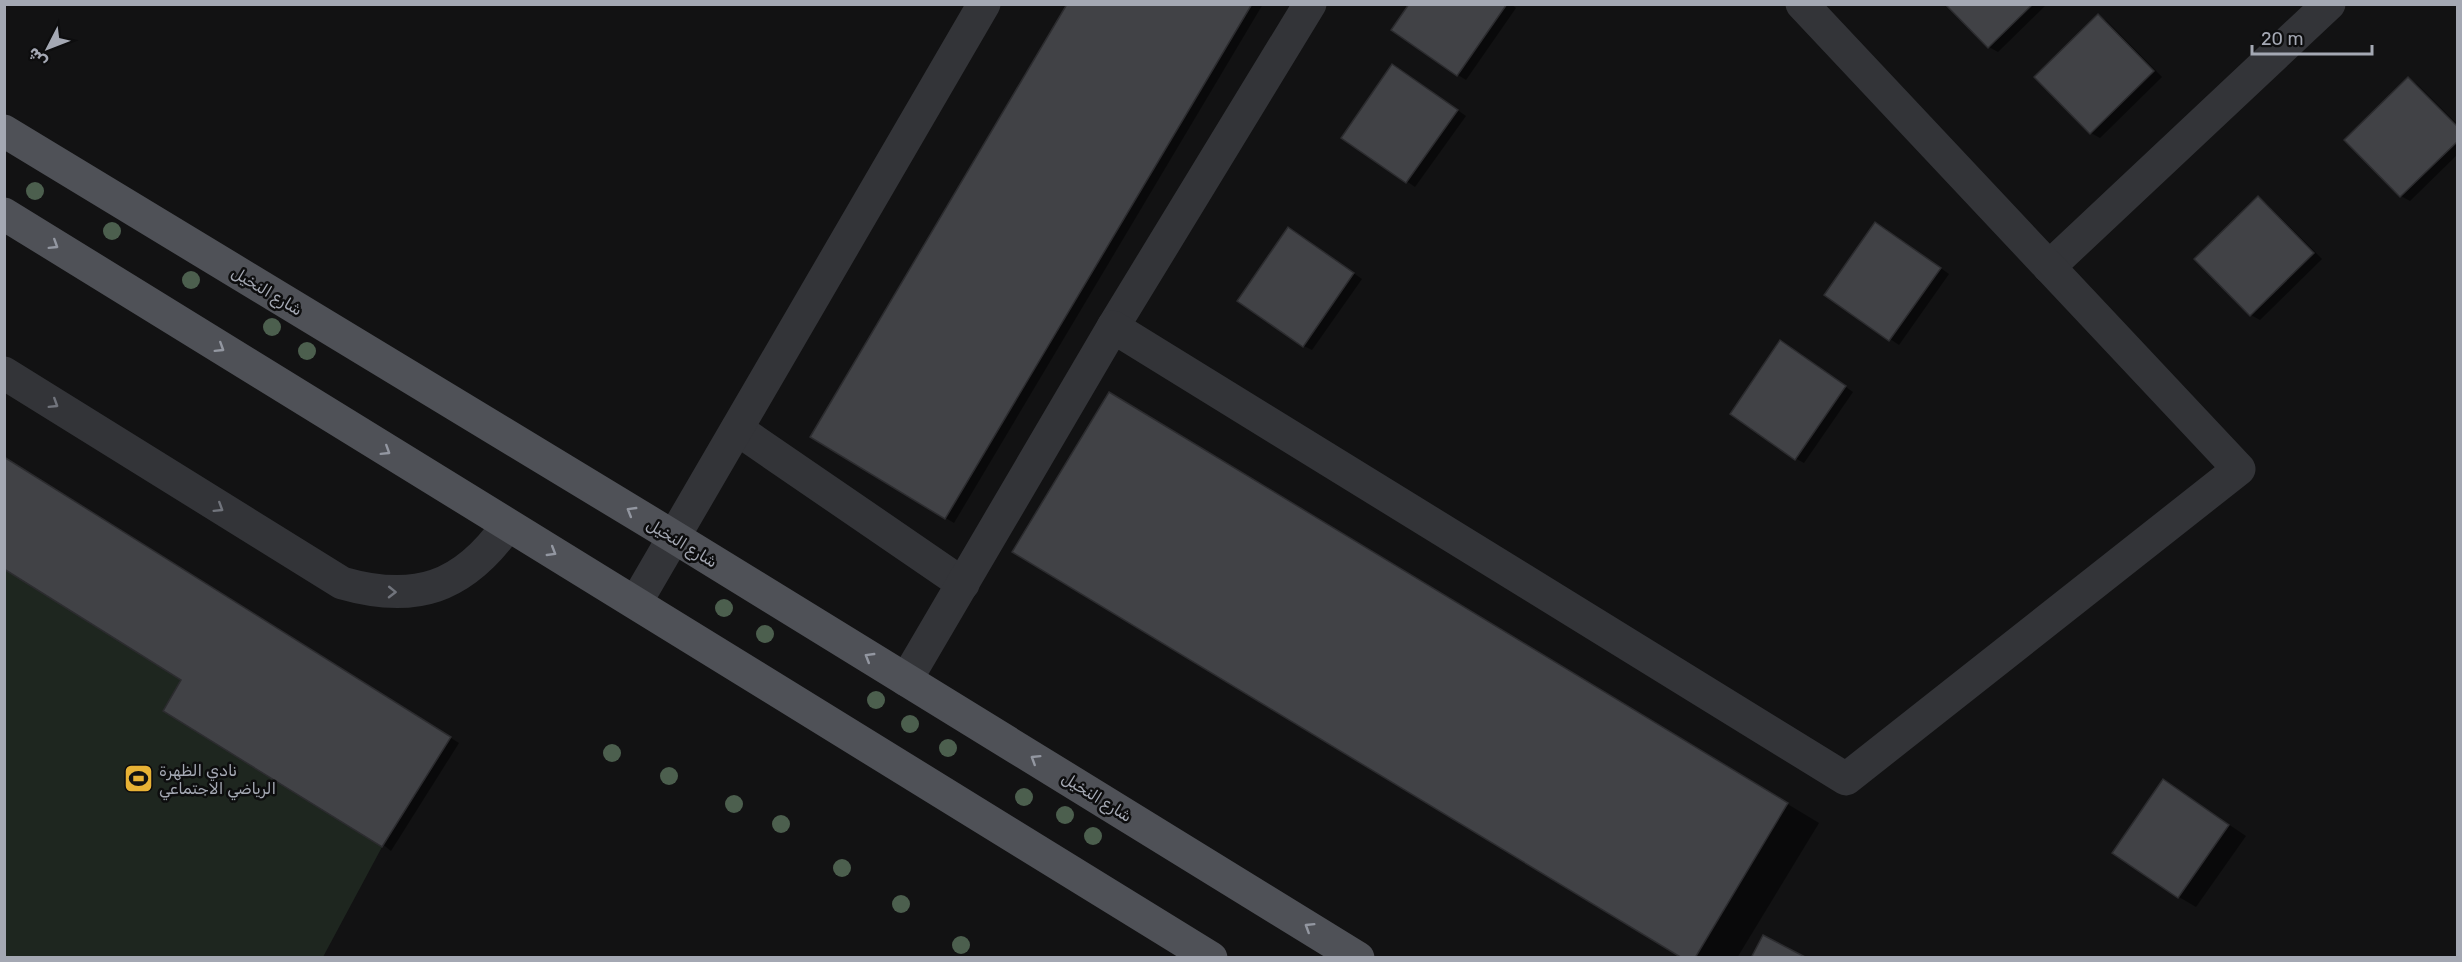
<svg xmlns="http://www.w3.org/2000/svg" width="2462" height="962" font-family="Rubik,'Noto Sans Arabic',sans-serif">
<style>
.green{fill:#1e261f}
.shadow{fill:#0007}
.building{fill:#414246;stroke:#2c2c2f;stroke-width:1.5}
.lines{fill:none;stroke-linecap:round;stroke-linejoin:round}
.minor{stroke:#333438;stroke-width:33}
.major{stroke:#4f5157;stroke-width:33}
.tree{fill:#4c5f4e}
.oneway{stroke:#9397a1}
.oneway2{stroke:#71747c}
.labels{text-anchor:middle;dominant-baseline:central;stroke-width:5;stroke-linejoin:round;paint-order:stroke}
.street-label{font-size:16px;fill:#a4a8b3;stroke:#0d0d0e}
.poi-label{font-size:16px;fill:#a4a8b3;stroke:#0d0d0e;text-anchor:start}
</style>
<rect width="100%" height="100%" fill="#121213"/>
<!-- green -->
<path class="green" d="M4,569l177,111 -18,31 219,136 -59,110h-318z"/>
<!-- shadow -->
<g class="shadow">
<path d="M1069,4h194l-309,519 -142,-86z"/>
<path d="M1411,4h100l5,4 -50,72 -8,-5z"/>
<path d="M1948,4h99l-49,48 -9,-5z"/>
<path d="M2098,16l9,5 55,56 -62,61 -9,-5 -55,-56z"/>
<path d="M1401,71l65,45 -51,71 -72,-50z"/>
<path d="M2409,79l8,5 41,41v29l-48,47 -9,-5 -54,-56z"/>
<path d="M2258,198l8,5 56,56 -62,61 -9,-5 -55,-56z"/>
<path d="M1884,228l65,46 -50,71 -73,-50z"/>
<path d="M1297,234l65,45 -50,71 -8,-4z"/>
<path d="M1789,347l64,45 -49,71 -9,-5z"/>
<path d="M1141,412l678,411 -82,135h-52z"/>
<path d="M4,458l455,285 -68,108 -208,-171z"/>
<path d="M2164,781l82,55 -50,71 -17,-10z"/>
</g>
<!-- building -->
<g class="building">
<path d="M1067,4h185l-307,515 -135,-82z"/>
<path d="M1409,4h98l-50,72 -66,-46z"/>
<path d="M1945,4h88l-45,44z"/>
<path d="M2098,14l56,57 -64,63 -56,-57z"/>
<path d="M1392,64l66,46 -52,73 -65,-45z"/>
<path d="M2408,77l50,50v14l-58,56 -56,-57z"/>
<path d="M2258,196l56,57 -64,63 -56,-57z"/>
<path d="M1875,222l66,46 -52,73 -65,-46z"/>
<path d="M1288,227l66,46 -51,74 -66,-46z"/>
<path d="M1780,340l66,46 -51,74 -65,-46z"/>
<path d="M1109,392l679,411 -93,155h-13l-670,-406z"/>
<path d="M4,457l447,280 -69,110 -219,-136 18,-31 -177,-111z"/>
<path d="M2163,779l66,46 -51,73 -66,-45z"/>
<path d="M1763,935l44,23h-56z"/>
</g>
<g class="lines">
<!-- minor -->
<g class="minor">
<path d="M2049,267l280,-263"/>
<path d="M1113,327l197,-323"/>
<path d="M4,373l338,210c73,21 121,5 165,-57"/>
<path d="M737,429l226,155"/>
<path d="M636,602l348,-598"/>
<path d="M906,680l207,-353 733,452 393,-310 -437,-465"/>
</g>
<!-- major -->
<g class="major">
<path d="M4,131l670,406 684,421"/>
<path d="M4,214c402,249 805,495 1207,744"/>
</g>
</g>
<!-- trees -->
<g class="tree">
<circle cx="35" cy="191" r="9"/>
<circle cx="112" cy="231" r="9"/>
<circle cx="191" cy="280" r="9"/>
<circle cx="272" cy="327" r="9"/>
<circle cx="307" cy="351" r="9"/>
<circle cx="724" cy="608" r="9"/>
<circle cx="765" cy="634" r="9"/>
<circle cx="876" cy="700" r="9"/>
<circle cx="910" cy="724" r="9"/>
<circle cx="948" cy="748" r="9"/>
<circle cx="612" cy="753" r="9"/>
<circle cx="669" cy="776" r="9"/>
<circle cx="1024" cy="797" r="9"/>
<circle cx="734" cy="804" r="9"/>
<circle cx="1065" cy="815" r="9"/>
<circle cx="781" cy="824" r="9"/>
<circle cx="1093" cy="836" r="9"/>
<circle cx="842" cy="868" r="9"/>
<circle cx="901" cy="904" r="9"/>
<circle cx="961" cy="945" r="9"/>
</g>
<!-- one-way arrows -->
<defs><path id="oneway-chevron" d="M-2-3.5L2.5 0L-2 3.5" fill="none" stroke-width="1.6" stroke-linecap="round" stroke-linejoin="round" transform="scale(1.5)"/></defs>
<g class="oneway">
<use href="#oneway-chevron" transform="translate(54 245) rotate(32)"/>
<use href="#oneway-chevron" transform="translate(220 348) rotate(32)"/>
<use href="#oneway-chevron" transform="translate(386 451) rotate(32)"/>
<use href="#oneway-chevron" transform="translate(631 511) rotate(-149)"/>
<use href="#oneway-chevron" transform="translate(552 552) rotate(31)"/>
<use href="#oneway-chevron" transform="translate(869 657) rotate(-149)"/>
<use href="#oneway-chevron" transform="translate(1035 759) rotate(-148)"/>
<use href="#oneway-chevron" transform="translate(1309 927) rotate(-148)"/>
</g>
<g class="oneway2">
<use href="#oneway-chevron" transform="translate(54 404) rotate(32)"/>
<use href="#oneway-chevron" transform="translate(219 508) rotate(32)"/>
<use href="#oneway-chevron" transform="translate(392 592) rotate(1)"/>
</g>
<!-- icons -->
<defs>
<symbol id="stadium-square" viewBox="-11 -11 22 22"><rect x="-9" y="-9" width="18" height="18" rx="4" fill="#e8b235" stroke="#0d0d0e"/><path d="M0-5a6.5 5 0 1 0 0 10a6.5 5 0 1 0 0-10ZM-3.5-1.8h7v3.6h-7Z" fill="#111"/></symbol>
</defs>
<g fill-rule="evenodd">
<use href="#stadium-square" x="122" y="762" width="33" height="33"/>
</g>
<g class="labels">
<!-- street labels -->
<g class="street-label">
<text transform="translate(267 291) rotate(31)">شارع النخيل</text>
<text transform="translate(682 543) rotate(31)">شارع النخيل</text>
<text transform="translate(1097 797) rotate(32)">شارع النخيل</text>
</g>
<!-- poi labels -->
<g class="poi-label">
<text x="159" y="770">نادي الظهرة<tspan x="159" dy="18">الرياضي الاجتماعي</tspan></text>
</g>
</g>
<!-- border -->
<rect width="2462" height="962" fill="none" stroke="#a4a8b3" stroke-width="12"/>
<!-- north arrow -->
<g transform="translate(48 48) rotate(228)" stroke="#0d0d0e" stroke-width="4.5" paint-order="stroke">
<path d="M0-4.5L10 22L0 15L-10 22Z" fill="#a4a8b3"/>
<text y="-9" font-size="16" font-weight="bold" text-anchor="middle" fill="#a4a8b3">ش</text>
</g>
<!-- scale -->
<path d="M2252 45v9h120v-9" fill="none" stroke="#a4a8b3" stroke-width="3"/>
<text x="2261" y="45" font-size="18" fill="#a4a8b3" stroke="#0d0d0e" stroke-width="4.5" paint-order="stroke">20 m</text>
</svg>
